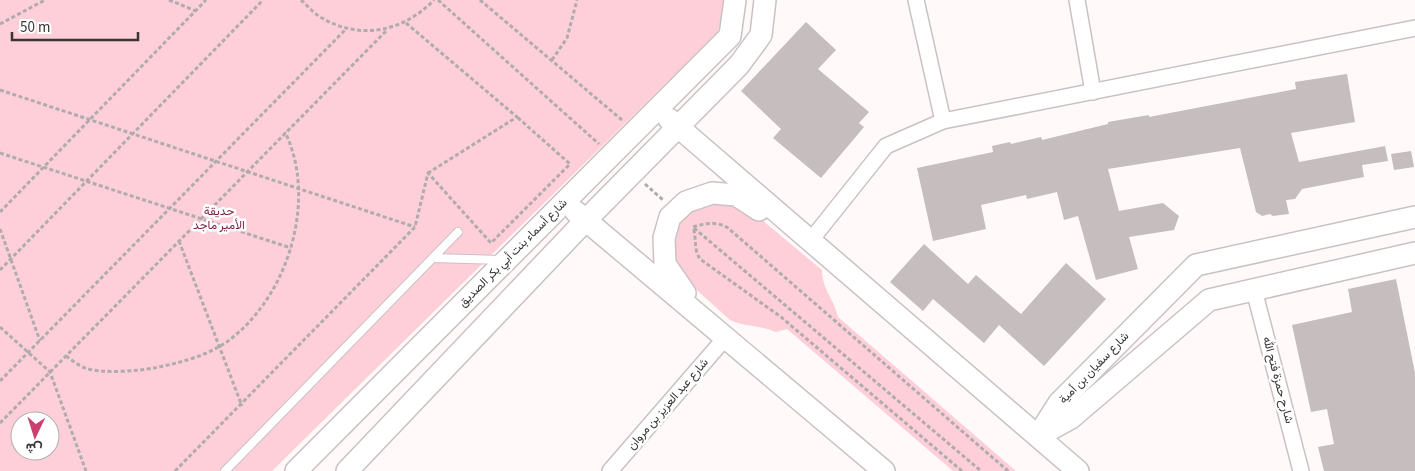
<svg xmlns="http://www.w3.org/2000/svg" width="1415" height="471" font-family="'Source Sans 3',Vazirmatn,sans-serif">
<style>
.green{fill:#fecfd9;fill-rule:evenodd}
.building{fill:#c5bdbe}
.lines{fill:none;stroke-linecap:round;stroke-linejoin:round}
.lane-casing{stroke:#cac1c3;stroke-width:10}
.street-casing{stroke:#cac1c3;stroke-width:18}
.secondary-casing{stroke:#cac1c3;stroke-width:24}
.path{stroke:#b0abac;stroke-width:3;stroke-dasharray:4 2.5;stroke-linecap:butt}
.lane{stroke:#fff;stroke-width:8}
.street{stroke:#fff;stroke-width:15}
.secondary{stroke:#fff;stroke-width:21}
.labels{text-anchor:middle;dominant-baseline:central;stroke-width:5;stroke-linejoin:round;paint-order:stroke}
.park-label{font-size:12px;fill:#791f3e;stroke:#fff}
.street-label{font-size:12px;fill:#373434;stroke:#fff}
</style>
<rect width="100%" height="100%" fill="#fff9fa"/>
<!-- green -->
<g class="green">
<path d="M0,0h726l-8,32 -446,439h-272zM20,421h30v30h-30z"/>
<path d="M737,199l85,71c0,19 12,29 16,47l178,154h-63l-166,-142 -11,3c-16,-7 -31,-5 -46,-12l-51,-46 -10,-19 3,-30 22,-23z"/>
</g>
<!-- building -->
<g class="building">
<path d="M806,22l30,28 -18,19 51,43 -10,11 5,4 -43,51 -48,-40 8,-9 -40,-38z"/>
<path d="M1347,74l8,48 -64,11 8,29 86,-16 3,15 -26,4 2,12 -62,12 -7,10 -9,1 3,14 -16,2 -3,-2 -8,2 -6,-4 -16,-64 -132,21 11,42 44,-8 16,13 -5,14 -45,7 9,32 -42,11 -18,-64 -14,4 -7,-28 -30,7 -1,-4 -45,10 5,24 -53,12 -16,-73 76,-16 -1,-6 18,-4 1,2 30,-7 1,3 66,-16v-2l41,-7v2l147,-28 -1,-7z"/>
<path d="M1411,151l3,16 -20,3 -3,-16z"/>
<path d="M924,244l44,40 8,-9 45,39 45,-51 40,36 -62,67 -45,-41 -15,18 -51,-44 -10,12 -33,-29z"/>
<path d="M1396,279l19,94v98h-91l-6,-24 16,-3 -7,-35 -16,3 -19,-87 60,-13 -4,-23z"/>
</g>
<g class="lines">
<defs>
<g id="lane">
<path d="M433,258l69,2"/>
<path d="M225,471l233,-239"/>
</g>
<g id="street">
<path d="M916,0l27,121"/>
<path d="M1077,0l16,92"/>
<path d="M811,240l75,-94 57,-25 472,-93"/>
<path d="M1254,290l47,181"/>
<path d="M610,471l116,-134"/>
</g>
<g id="secondary">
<path d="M669,119l409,352"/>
<path d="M576,212l308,259"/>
<path d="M685,293l-20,-29 -1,-26 6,-21 16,-15 26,-9 24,2 23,15"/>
<path d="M1040,435l31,-17 138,-118 206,-47"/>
<path d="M1038,436l21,-33 137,-138 219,-48"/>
<path d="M296,471l434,-435 5,-36"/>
<path d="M347,471l238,-250 154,-156 22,-30 4,-35"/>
</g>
</defs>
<!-- lane casing -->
<use href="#lane" class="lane-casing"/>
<!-- street casing -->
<use href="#street" class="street-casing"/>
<!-- secondary casing -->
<use href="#secondary" class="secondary-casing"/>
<!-- path -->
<g class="path">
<path d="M169,0l27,11"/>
<path d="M301,0c7,6 13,14 21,18 39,23 82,13 112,-18"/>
<path d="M438,0l161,144"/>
<path d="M480,0l142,120"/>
<path d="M406,23l111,94 -89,56"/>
<path d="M0,24l45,-24"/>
<path d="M552,60l15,-22 10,-38"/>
<path d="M0,90l415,137"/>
<path d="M0,153l291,95"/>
<path d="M645,184l18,16"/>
<path d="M0,212l206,-212"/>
<path d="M694,228l287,243"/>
<path d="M0,229l40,112"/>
<path d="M179,241l63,165"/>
<path d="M0,270l263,-270"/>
<path d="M0,327l50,45 36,99"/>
<path d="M66,356c6,4 13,10 19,12 17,6 52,3 69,0 25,-5 53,-12 74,-27 60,-44 90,-141 57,-209"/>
<path d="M0,381l346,-352"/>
<path d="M0,423l387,-393"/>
<path d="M175,471l240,-244 13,-54 63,70 79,-79 -53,-47"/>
<path d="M962,471l-181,-154 -81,-58c-7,-11 -3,-20 -7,-32 12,-4 24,-6 35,1l280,243"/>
</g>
<!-- lane -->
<use href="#lane" class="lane"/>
<!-- street -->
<use href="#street" class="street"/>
<!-- secondary -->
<use href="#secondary" class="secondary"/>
</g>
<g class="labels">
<!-- park labels -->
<g class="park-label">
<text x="219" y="211">حديقة<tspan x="219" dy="14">الأمير ماجد</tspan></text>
</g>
<!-- street labels -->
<g class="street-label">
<text transform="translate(513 253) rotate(-45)">شارع أسماء بنت أبي بكر الصديق</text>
<text transform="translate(1094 368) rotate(-46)">شارع سفيان بن أمية</text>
<text transform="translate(1278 380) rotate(75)">شارح حمزة فتح الله</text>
<text transform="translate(668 404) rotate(-49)">شارع عبد العزيز بن مروان</text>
</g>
</g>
<!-- north arrow -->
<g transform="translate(35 436) rotate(184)"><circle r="24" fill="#ffffff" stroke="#afaeae"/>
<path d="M0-4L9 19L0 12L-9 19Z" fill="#cc4070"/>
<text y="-8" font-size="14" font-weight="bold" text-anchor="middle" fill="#373434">ش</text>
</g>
<!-- scale -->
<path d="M12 32v8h126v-8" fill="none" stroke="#373434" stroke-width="2.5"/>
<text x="20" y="32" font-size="15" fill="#373434" stroke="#ffffff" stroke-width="4" paint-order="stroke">50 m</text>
</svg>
